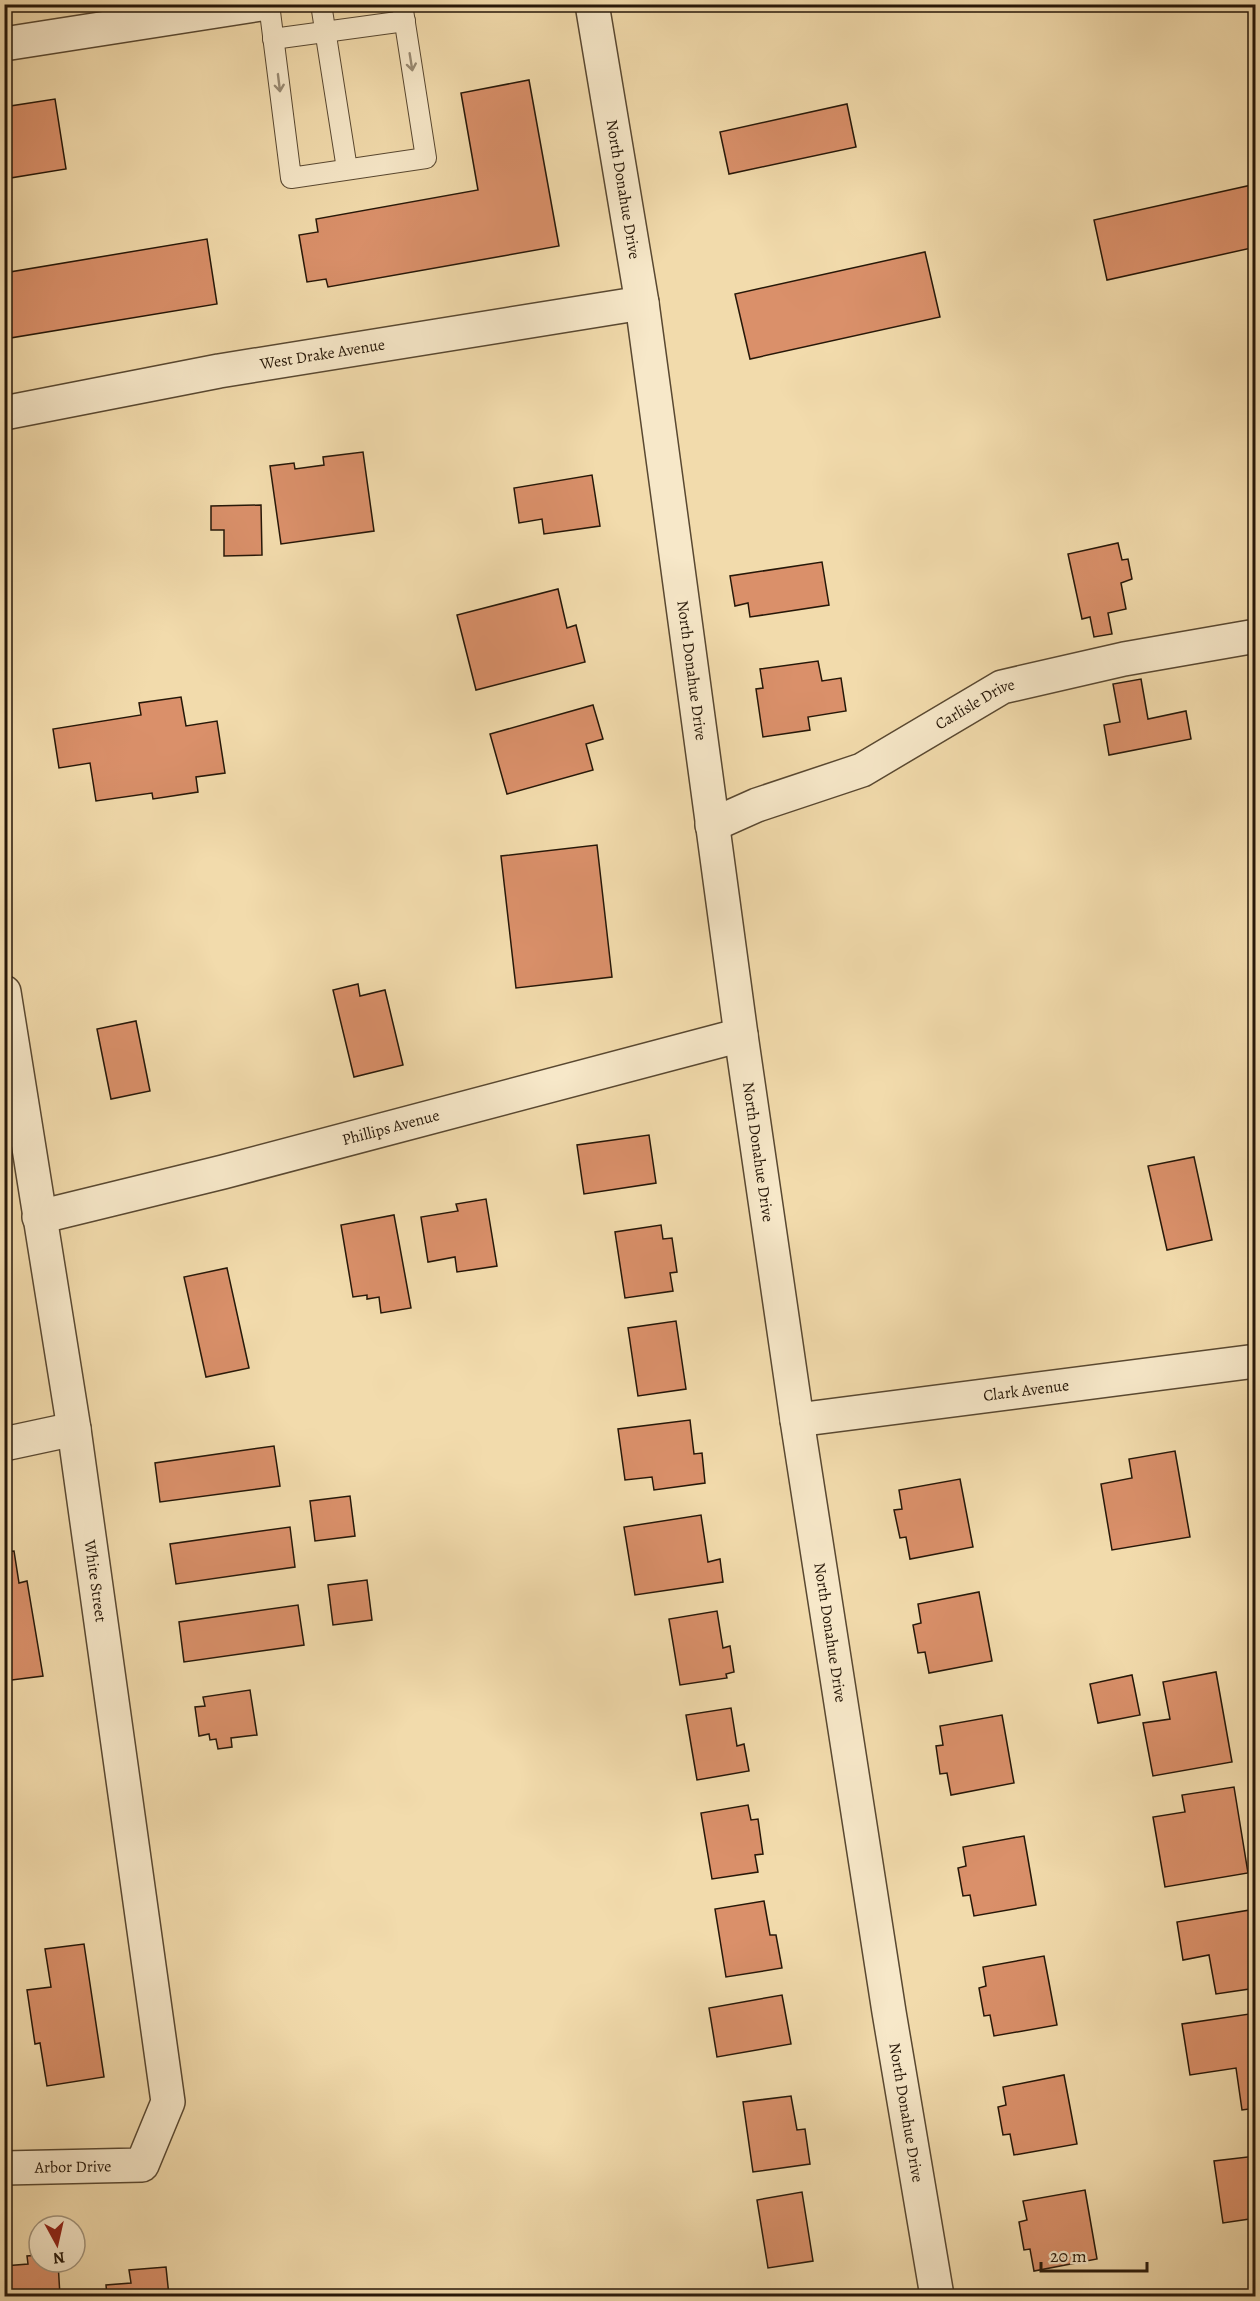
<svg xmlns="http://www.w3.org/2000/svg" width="1260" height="2301" font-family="Alegreya,serif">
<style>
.building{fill:#da906a;stroke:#261708;stroke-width:1.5}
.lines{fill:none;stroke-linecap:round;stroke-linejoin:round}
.service-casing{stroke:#594831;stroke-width:22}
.minor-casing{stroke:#594831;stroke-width:36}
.tertiary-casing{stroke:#594831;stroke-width:36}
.service{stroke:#f7e8c9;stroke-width:20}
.minor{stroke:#f7e8c9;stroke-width:33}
.tertiary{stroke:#f7e8c9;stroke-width:33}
.oneway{stroke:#998a72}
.labels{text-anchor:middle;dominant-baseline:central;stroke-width:6;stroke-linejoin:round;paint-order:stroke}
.street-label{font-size:16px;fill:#261708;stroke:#f7e8c9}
</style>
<rect width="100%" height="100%" fill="#f2dbac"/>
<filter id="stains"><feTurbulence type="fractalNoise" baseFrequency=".00333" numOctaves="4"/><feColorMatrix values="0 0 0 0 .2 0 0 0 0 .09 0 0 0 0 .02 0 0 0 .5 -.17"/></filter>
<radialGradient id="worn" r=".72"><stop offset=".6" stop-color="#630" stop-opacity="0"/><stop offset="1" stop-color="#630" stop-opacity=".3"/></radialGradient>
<!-- building -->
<g class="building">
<path d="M529,80l30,166 -231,41 -2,-8 -19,3 -8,-47 19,-3 -2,-13 162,-29 -17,-97z"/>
<path d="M55,99l11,70 -62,10v-72z"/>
<path d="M847,104l9,43 -127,27 -9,-42z"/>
<path d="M1256,184v63l-149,33 -13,-60z"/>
<path d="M207,239l10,65 -213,35v-66z"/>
<path d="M925,252l15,65 -190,42 -15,-65z"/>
<path d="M363,452l11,79 -93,13 -11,-78 24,-3 1,6 29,-4 -1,-8z"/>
<path d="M592,475l8,51 -56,8 -2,-15 -23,4 -5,-35z"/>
<path d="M261,505l1,50 -38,1v-26h-13v-24z"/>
<path d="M1118,543l4,17 6,-1 4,20 -11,4 5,26 -18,4 4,21 -18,3 -4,-20 -8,2 -14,-65z"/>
<path d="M822,562l7,43 -79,12 -2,-14 -13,3 -5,-30z"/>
<path d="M558,589l9,39 9,-3 9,37 -109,28 -19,-75z"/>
<path d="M818,661l4,20 19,-3 5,33 -38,6 2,13 -47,7 -7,-48 7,-1 -3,-19z"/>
<path d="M1141,679l7,40 38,-8 5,28 -82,16 -5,-30 16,-3 -7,-38z"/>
<path d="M181,697l5,29 31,-5 8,52 -29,4 2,15 -45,7 -1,-6 -56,8 -6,-38 -31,5 -6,-39 88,-14 -2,-12z"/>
<path d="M593,705l10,34 -17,5 7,26 -86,24 -17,-60z"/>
<path d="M597,845l15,132 -96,11 -15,-132z"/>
<path d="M358,984l2,12 25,-6 18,75 -49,12 -21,-87z"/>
<path d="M136,1021l14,70 -39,8 -14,-70z"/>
<path d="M649,1135l7,48 -72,11 -7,-49z"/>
<path d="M1194,1157l18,83 -45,10 -19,-84z"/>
<path d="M486,1199l11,67 -40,6 -2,-15 -27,5 -7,-45 37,-6 -2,-7z"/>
<path d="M394,1215l17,93 -30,5 -2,-16 -12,2v-4l-14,2 -12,-72z"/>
<path d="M661,1225l2,14 9,-1 5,34 -7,1 3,18 -48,7 -10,-66z"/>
<path d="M227,1268l22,100 -43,9 -22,-100z"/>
<path d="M676,1321l10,68 -48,7 -10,-68z"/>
<path d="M690,1420l4,34 8,-1 3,30 -51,7 -2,-13 -27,3 -7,-51z"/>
<path d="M274,1446l6,40 -120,16 -5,-39z"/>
<path d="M1175,1451l15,86 -78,13 -11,-66 31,-6 -3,-19z"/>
<path d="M960,1479l13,68 -63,12 -4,-22 -6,1 -6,-28 8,-1 -3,-19z"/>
<path d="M350,1496l5,40 -40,5 -5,-40z"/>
<path d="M701,1515l7,47 12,-3 3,23 -88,13 -11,-68z"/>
<path d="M290,1527l5,40 -119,17 -6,-40z"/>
<path d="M14,1551l5,32 8,-2 16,95 -39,5v-129z"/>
<path d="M367,1580l5,40 -39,5 -5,-40z"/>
<path d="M979,1592l13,69 -63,12 -4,-21 -7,1 -5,-28 8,-2 -3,-19z"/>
<path d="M298,1605l6,40 -120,17 -5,-40z"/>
<path d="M717,1611l6,37 7,-2 4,26 -8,2 1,4 -47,7 -11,-66z"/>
<path d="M1216,1672l16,90 -79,14 -10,-53 27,-4 -7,-37z"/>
<path d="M1132,1675l8,40 -42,8 -8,-39z"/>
<path d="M250,1690l7,45 -26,3 1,9 -14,2 -2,-10 -6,1 -1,-6 -10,2 -4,-29 10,-1 -2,-9z"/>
<path d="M731,1708l6,38 7,-2 5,27 -52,9 -11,-65z"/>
<path d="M1002,1715l12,68 -63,12 -4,-22 -7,1 -4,-28 7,-1 -3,-19z"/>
<path d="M1234,1787l14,86 -83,14 -12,-70 32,-5 -3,-17z"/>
<path d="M748,1805l3,15 7,-1 5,35 -8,1 3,17 -46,7 -11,-66z"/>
<path d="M1024,1836l12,69 -62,11 -4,-21 -7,1 -5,-28 8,-2 -3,-19z"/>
<path d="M764,1901l6,34h6l6,33 -56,9 -11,-68z"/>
<path d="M1256,1909v79l-40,6 -7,-39 -26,5 -6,-38z"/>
<path d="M84,1944l20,133 -57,9 -7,-43 -5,1 -8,-54 24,-3 -6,-38z"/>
<path d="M1044,1956l13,69 -63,11 -4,-21 -6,1 -5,-28 7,-2 -3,-19z"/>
<path d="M782,1995l9,49 -74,13 -8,-49z"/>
<path d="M1256,2013v95l-14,2 -6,-42 -46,7 -8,-51z"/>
<path d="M1064,2075l13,69 -63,11 -4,-21 -7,1 -5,-28 8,-2 -3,-18z"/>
<path d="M791,2096l6,34 8,-1 5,35 -57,8 -10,-70z"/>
<path d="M1256,2156v62l-33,5 -9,-62z"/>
<path d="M1085,2190l12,69 -63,12 -4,-22 -6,1 -5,-28 8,-2 -4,-19z"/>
<path d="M802,2192l11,69 -45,7 -11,-68z"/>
<path d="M39,2255v7h19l2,34h-56v-30l24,-2 -1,-8z"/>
<path d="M166,2267l3,29h-62l-1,-11 25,-2 -2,-13z"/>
</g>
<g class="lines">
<defs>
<g id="service">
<path d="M269,4l22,174 135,-20 -24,-154"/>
<path d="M321,4l26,165"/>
<path d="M273,39l132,-18"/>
</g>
<g id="minor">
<path d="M4,44l257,-40"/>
<path id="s1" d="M712,825l45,-20 105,-35 140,-83 122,-28 132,-23"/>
<path id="s2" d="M4,992l70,437 94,673 -26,63 -138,3"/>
<path id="s3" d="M39,1217l184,-45 518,-137"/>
<path id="s4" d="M797,1420l459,-59"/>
<path d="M4,1444l70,-15"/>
</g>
<g id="tertiary">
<path id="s5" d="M592,4l50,299 99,732 56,385 92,592 48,284"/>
<path id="s6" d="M4,413l215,-42 423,-68"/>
</g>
</defs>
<!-- service casing -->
<use href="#service" class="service-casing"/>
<!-- minor casing -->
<use href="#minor" class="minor-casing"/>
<!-- tertiary casing -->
<use href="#tertiary" class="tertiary-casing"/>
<!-- service -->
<use href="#service" class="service"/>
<!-- minor -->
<use href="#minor" class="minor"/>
<!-- tertiary -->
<use href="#tertiary" class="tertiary"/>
</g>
<!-- one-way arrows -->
<defs><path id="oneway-shaft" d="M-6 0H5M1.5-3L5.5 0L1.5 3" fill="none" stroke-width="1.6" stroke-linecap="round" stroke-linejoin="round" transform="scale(1.5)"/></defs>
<g class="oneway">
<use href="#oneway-shaft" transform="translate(411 62) rotate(81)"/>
<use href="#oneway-shaft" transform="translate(279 83) rotate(83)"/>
</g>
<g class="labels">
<!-- street labels -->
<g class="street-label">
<text stroke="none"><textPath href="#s5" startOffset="188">North Donahue Drive</textPath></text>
<text stroke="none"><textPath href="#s6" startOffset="324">West Drake Avenue</textPath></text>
<text stroke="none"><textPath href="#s5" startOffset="674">North Donahue Drive</textPath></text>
<text stroke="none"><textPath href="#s1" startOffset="291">Carlisle Drive</textPath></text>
<text stroke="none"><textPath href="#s3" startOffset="363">Phillips Avenue</textPath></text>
<text stroke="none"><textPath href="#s5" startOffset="1160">North Donahue Drive</textPath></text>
<text stroke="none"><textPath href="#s4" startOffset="231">Clark Avenue</textPath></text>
<text stroke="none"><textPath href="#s2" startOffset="596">White Street</textPath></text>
<text stroke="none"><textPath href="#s5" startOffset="1646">North Donahue Drive</textPath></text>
<text stroke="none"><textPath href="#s5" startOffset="2132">North Donahue Drive</textPath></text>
<text transform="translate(73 2167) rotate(-1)">Arbor Drive</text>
</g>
</g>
<!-- margin -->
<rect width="1260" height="2301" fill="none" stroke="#f2dbac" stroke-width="24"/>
<rect x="6" y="6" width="1248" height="2289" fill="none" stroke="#261708" stroke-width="3"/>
<rect x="12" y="12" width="1236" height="2277" fill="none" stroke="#261708" stroke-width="1.5"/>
<!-- north arrow -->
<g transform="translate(57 2244) rotate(172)"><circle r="28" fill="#f7e8c9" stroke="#a3947c" stroke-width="1.5"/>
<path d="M0-4.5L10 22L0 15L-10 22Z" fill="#8f2418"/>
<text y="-9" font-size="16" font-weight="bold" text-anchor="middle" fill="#261708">N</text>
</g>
<!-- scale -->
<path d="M1041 2262v9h106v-9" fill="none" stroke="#261708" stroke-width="3"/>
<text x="1050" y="2262" font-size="18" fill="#261708" stroke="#f7e8c9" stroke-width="4.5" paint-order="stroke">20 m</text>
<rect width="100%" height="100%" filter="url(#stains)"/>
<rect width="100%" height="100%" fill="url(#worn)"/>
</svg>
